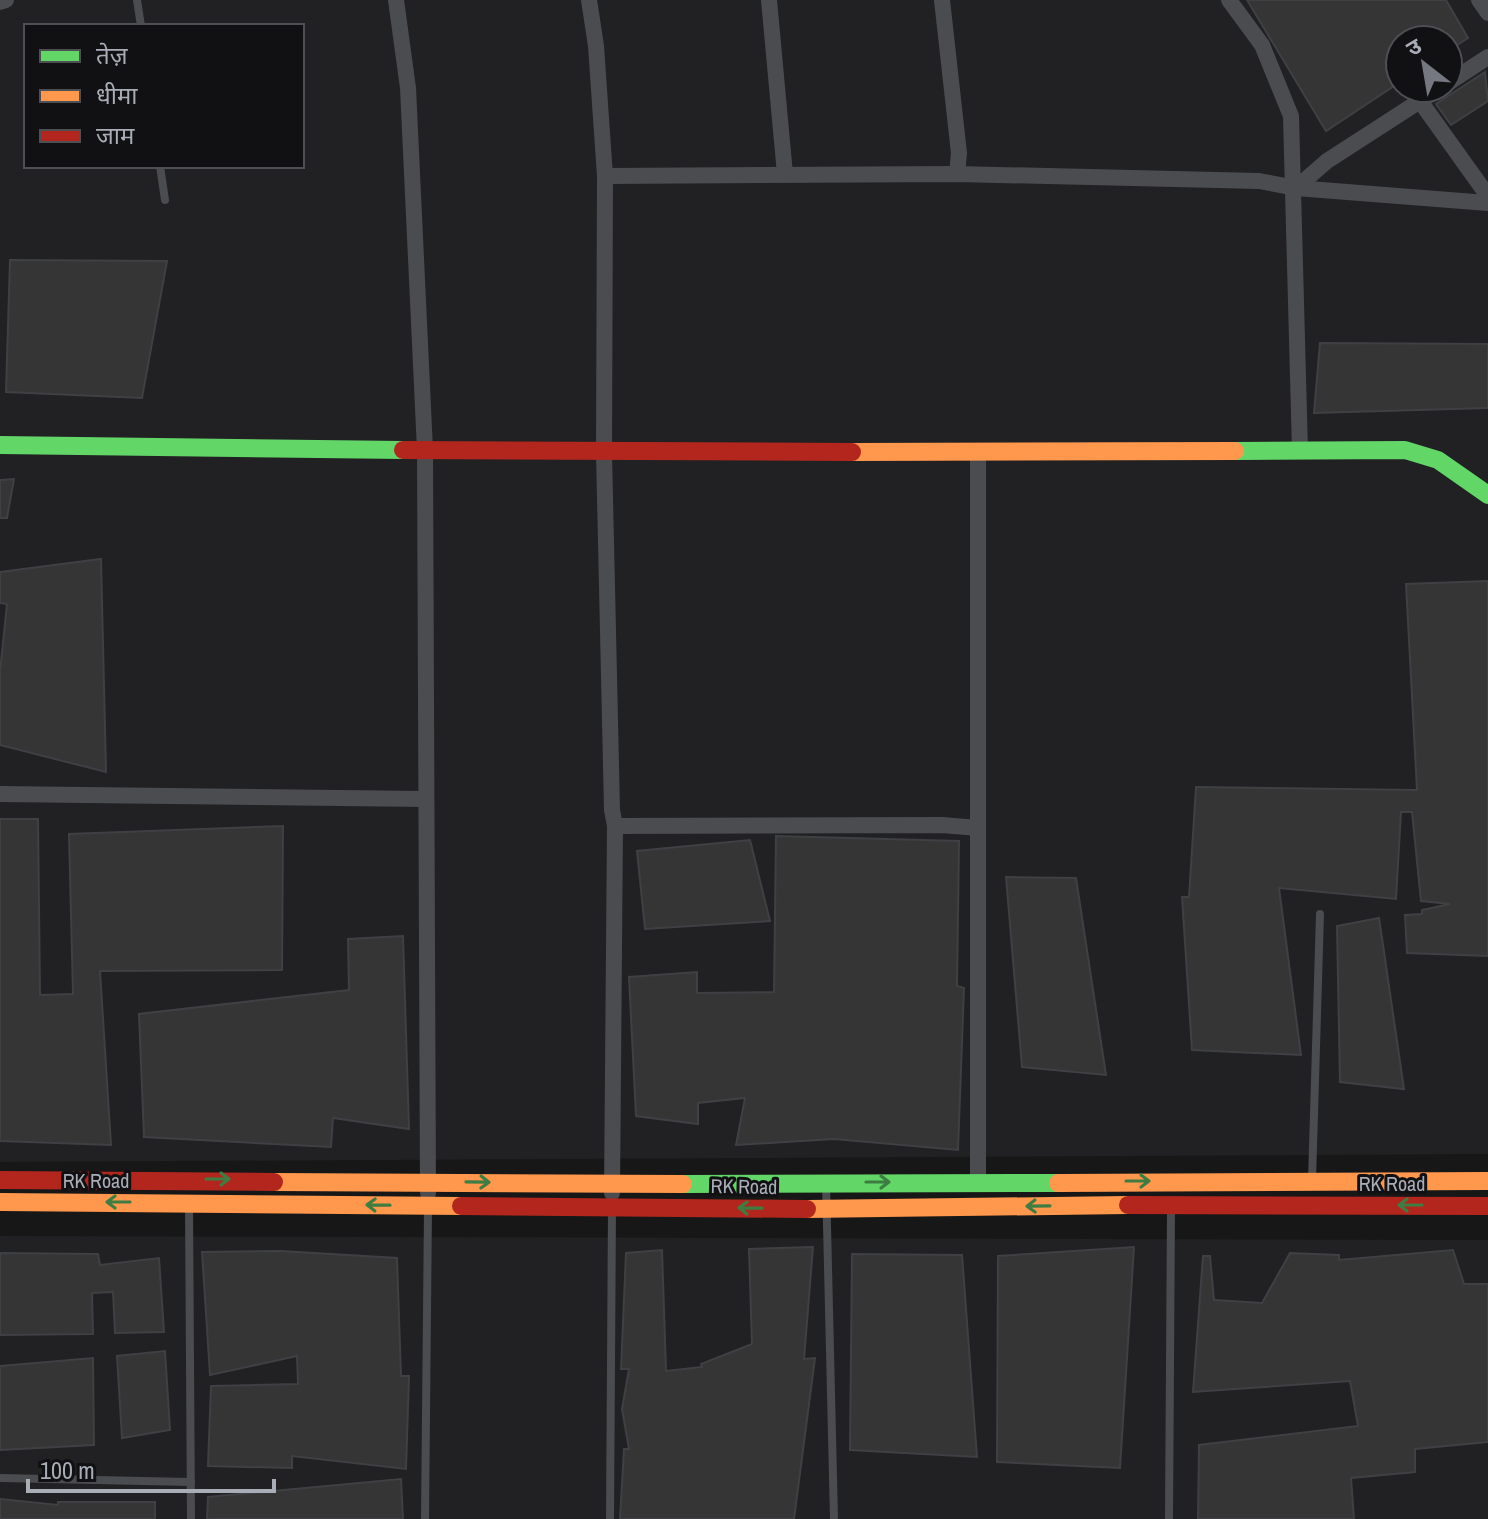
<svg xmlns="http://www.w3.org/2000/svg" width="1488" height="1519" font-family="'Archivo Narrow','Noto Sans Devanagari',sans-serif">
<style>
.built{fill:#212123;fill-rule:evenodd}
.building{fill:#353536;stroke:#3f4043;stroke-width:2}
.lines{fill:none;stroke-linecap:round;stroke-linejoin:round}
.lane{stroke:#4b4c50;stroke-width:8}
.street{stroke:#4b4c50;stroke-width:16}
.fast{stroke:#63d668;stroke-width:18}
.slow{stroke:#ff974d;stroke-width:18}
.jam{stroke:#b3261e;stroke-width:18}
.oneway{stroke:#3e7d42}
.labels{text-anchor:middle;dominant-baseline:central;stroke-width:6;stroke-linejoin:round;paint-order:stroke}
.street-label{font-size:20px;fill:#a8adb8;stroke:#111113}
</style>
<rect width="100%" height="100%" fill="#171717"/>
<!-- built -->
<g class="built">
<path d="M0,0h1488v1154l-1488,8zM26,26h276v140h-276zM1400,40h48v48h-48z"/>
<path d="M0,1236l1488,4v279h-1488z"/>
</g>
<!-- building -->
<g class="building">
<path d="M1247,0h199l22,38 -20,13v-11h-48v42l-74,49z"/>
<path d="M1485,72l3,29 -37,24 -15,-21z"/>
<path d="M10,260l157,1 -25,137 -136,-6z"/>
<path d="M1320,343l168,1v64l-174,5z"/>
<path d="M14,479l-7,39h-7v-38z"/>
<path d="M101,559l5,213 -106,-27v-73l7,-68 -7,-1v-31z"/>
<path d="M1488,581v375l-81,-3 -2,-38 17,-1v-4l28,-6 -29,-3 -9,-89h-11l-5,87 -117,-11 22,167 -109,-5 -10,-153h7l7,-110 221,3 -11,-206z"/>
<path d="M0,819h38l2,176 33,-1 -4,-160 214,-8 -1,144 -182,1 11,174 -111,-4z"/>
<path d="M776,836l183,5 -2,145 7,2 -6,162 -124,-11 -98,6 9,-47 -47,5v21l-62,-8 -7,-139 68,-5v21l77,-1z"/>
<path d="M750,840l20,81 -125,8 -8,-78z"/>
<path d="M1006,877l70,1 30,197 -84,-8z"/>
<path d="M1379,918l4,27 21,144 -64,-7 -3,-156z"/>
<path d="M403,936l6,193 -76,-11 -2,29 -187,-10 -5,-123 210,-24 -1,-51z"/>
<path d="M813,1247l-9,112 11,-1 -21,161h-174l4,-70h5l-7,-40 7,-40h-8l5,-116 36,-3 4,121 36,-4 -1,-3 51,-20 -3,-95z"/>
<path d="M1134,1247l-14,221 -123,-6 1,-206z"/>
<path d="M1453,1250l11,34h24v158l-73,7v23l-64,6 3,41h-156l1,-74 159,-19 -8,-45 -157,11 10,-136h7l4,44 48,3 28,-50 49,2v5z"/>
<path d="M281,1251l116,7 4,118h8l-3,93 -114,-13v12l-84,-2 3,-80 87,-2 -1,-28 -87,19 -8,-123z"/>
<path d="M0,1253l98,1 2,11 59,-7 5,74 -49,1 -2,-41 -21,1 1,41 -93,1z"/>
<path d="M852,1254l110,1 15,202 -127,-7z"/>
<path d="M165,1351l5,79 -48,8 -5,-82z"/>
<path d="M93,1358l1,87 -94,5v-84z"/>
<path d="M401,1479l2,40h-196l1,-22z"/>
<path d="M0,1499l58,6v-3h97v17h-155z"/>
</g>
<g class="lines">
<!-- lane -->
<g class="lane">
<path d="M137,0l4,26"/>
<path d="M160,166l5,34"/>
<path d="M1312,1180l8,-266"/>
<path d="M826,1183l8,336"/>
<path d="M189,1204l2,315"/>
<path d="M0,1478l191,4"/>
<path d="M425,1519l3,-311"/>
<path d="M610,1519l2,-311"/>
<path d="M1169,1519l2,-311"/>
</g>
<!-- street -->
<g class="street">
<path d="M396,0l12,88 17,362 3,743"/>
<path d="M589,0l7,46 9,130 -1,277 8,357 3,16 -3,367"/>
<path d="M769,0l16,174"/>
<path d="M942,0l17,153 -2,21"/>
<path d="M1229,0l33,45 29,71 9,335"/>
<path d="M1479,0l9,13"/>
<path d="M0,2l6,-2"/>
<path d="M1448,83l40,-26"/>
<path d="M1420,101l68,95"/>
<path d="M605,176l352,-2 302,7 37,7 192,15"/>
<path d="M1296,188l31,-27 113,-73"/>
<path d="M0,794l426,5"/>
<path d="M615,826l327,-1 36,3"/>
<path d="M978,1181v-728"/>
</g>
<!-- fast -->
<g class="fast">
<path d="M0,445l403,5"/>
<path d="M1235,451l170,-1 33,10 50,35"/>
<path d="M683,1184l375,-1"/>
</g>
<!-- slow -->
<g class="slow">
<path d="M852,452l383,-1"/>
<path d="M274,1182l409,2"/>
<path d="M1058,1183l430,-2"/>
<path d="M0,1202l461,4"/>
<path d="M807,1209l321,-4"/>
</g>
<!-- jam -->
<g class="jam">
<path d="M403,450l449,2"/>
<path d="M0,1180l274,2"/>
<path d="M1128,1205l360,1"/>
<path d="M461,1206l346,3"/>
</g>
</g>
<!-- one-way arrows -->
<defs><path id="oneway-shaft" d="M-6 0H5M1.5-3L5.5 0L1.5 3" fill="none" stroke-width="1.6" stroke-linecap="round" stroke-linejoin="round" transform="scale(2)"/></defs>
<g class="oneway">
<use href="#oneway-shaft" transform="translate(218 1179)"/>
<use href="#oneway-shaft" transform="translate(1138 1181)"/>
<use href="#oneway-shaft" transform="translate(478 1182) rotate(1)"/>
<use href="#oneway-shaft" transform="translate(878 1182)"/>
<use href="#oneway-shaft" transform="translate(118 1202) rotate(-180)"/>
<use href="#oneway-shaft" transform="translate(378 1205) rotate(-179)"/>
<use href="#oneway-shaft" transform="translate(1410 1205) rotate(-180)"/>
<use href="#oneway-shaft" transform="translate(1038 1206) rotate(179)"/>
<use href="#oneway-shaft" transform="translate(750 1208) rotate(-179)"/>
</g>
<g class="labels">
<!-- street labels -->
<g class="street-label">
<text x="96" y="1180">RK Road</text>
<text x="1392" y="1183">RK Road</text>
<text transform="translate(744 1186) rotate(1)">RK Road</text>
</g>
</g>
<!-- legend -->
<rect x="24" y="24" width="280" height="144" fill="#111113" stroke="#4d4f55" stroke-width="2"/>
<rect x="40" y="50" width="40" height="12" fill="#63d668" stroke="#4d4f55" stroke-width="2"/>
<text x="96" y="64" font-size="24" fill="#a8adb8">तेज़</text>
<rect x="40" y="90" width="40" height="12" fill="#ff974d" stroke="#4d4f55" stroke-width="2"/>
<text x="96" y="104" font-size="24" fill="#a8adb8">धीमा</text>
<rect x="40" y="130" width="40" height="12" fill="#b3261e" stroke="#4d4f55" stroke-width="2"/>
<text x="96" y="144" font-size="24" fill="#a8adb8">जाम</text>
<!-- north arrow -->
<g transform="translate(1424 64) rotate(329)"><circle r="38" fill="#111113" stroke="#4d4f55" stroke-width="2"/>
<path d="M0-6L14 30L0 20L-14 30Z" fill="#757880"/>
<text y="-12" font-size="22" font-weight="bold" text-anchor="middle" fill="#a8adb8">उ</text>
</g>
<!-- scale -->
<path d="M28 1479v12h246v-12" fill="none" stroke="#a8adb8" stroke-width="4"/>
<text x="40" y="1479" font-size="24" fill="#a8adb8" stroke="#111113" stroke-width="6" paint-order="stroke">100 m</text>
</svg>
